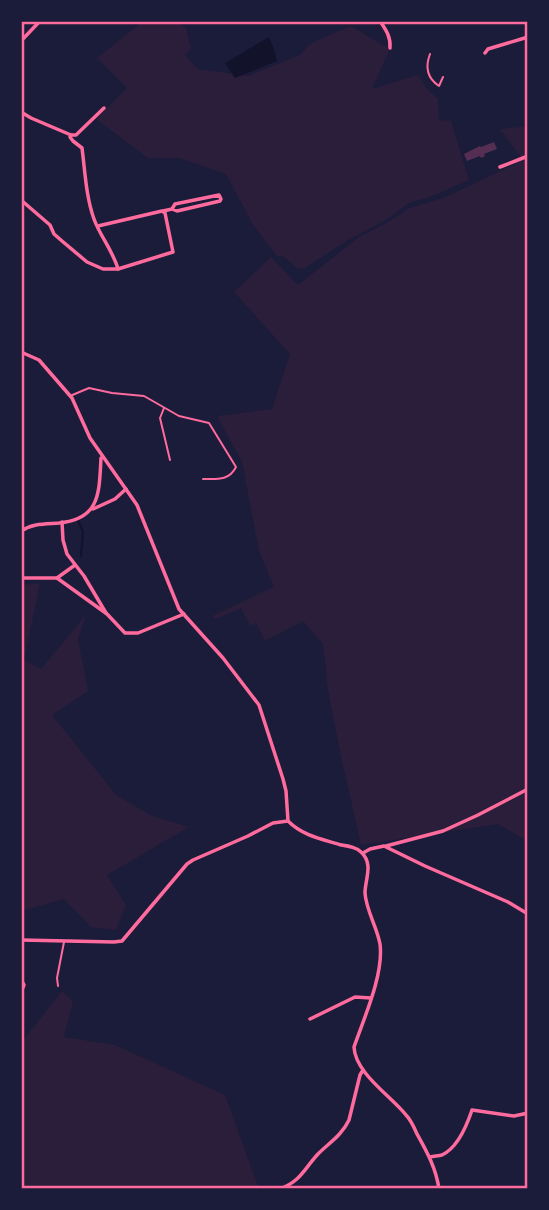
<svg xmlns="http://www.w3.org/2000/svg" width="549" height="1210" font-family="'PT Sans Narrow',sans-serif">
<style>
.green{fill:#2a1e3b}
.water{fill:#12122b}
.lines{fill:none;stroke-linecap:round;stroke-linejoin:round}
.stream{stroke:#12122b;stroke-width:2}
.building{fill:#542f53}
.path{stroke:#ff6b9d;stroke-width:2}
.service{stroke:#ff6b9d;stroke-width:2}
.minor{stroke:#ff6b9d;stroke-width:3.5}
.neatline{fill:none;stroke:#ff6b9d;stroke-width:2.5}
</style>
<rect width="100%" height="100%" fill="#1b1b3a"/>
<!-- green -->
<g class="green">
<path d="M143,21h33l10,7 5,21 -6,6 13,14 50,7 52,-21 8,-9 8,-5 35,-15 39,23 -18,40 46,-14 9,14 11,10 1,21 12,1 18,59 -39,17 -21,6 -23,17 -38,20 -43,28 -7,1 -15,-13h-6l-24,-31 -27,-51 -47,-16h-31l-52,-39 31,-31 -30,-30z"/>
<path d="M528,126v715l-30,-17 -137,21 -21,-93 -12,-62 -5,-46 -20,-23 -38,20 -9,-18 -6,3 -9,-18 -25,11 -4,-3 62,-29 -15,-36 -17,-89 -25,-46 55,-7 18,-55 -56,-62 37,-35 27,28 61,-48 26,-13 25,-16 36,-11 77,-37 -23,-31z"/>
<path d="M40,583l-16,77 17,9 45,-54 -8,24 10,52 -36,24 64,80 36,21 37,11 -82,48 19,30 -10,25 -25,-3 -27,-28 -43,12v-326z"/>
<path d="M62,991l11,10 -9,36 51,8 110,50 34,94h-238v-146z"/>
</g>
<!-- water -->
<path class="water" d="M269,37l5,12 3,12 -42,17 -10,-15z"/>
<g class="lines">
<!-- stream -->
<path class="stream" d="M78,520l5,12 -2,24"/>
</g>
<!-- building -->
<path class="building" d="M494,142l3,7 -13,5 1,2 -4,2 -1,-2 -13,5 -3,-7 16,-8 1,1z"/>
<g class="lines">
<!-- path -->
<path class="path" d="M430,54c-5,13 -3,24 9,32l4,-9"/>
<!-- service -->
<g class="service">
<path d="M70,396l19,-8 23,5 32,3 35,20 30,7 27,44c-7,14 -19,12 -33,12"/>
<path d="M164,408l-4,10 10,42"/>
<path d="M58,986l-1,-8 7,-36"/>
</g>
<!-- minor -->
<g class="minor">
<path d="M380,21c6,9 11,16 10,27"/>
<path d="M21,41l19,-20"/>
<path d="M485,53l3,-4 40,-12"/>
<path d="M21,112l10,6 40,17h5l28,-27"/>
<path d="M71,135l-1,2 3,4 9,7c3,23 4,49 12,71 6,17 19,32 24,50"/>
<path d="M500,167l28,-11"/>
<path d="M21,200l29,25 4,9 8,7 25,21 16,7h15l55,-17 -8,-39 -3,-2 -64,15"/>
<path d="M163,211l9,-2 5,2 43,-10 1,-2 -2,-4 -44,9 -3,5"/>
<path d="M21,352l18,8 33,38 18,40 47,67 42,104 44,49 36,47 24,74 3,12 2,30c15,15 34,18 53,24 7,1 15,2 20,7 13,12 4,27 4,41 1,17 12,34 15,51 4,30 -16,74 -26,103 1,26 37,49 52,68 5,5 8,12 11,19 10,18 19,34 22,55"/>
<path d="M93,509l22,-10 11,-10"/>
<path d="M62,522l1,18 4,14 17,22 22,37"/>
<path d="M21,531c12,-8 24,-7 38,-8 42,-4 40,-31 42,-65"/>
<path d="M21,578h36l50,36 18,19h13l46,-19"/>
<path d="M57,578l18,-13"/>
<path d="M386,846l57,-15 35,-16 50,-26"/>
<path d="M363,853l7,-4 14,-3 41,20 83,36 20,12"/>
<path d="M21,940l93,2 8,-1 65,-77 6,-4 55,-24 25,-13 15,-2"/>
<path d="M21,979l3,6 -3,7"/>
<path d="M310,1019l45,-22 16,1"/>
<path d="M430,1157c4,-1 8,-1 12,-2 15,-7 25,-30 30,-45l42,6 14,-3"/>
<path d="M280,1189c21,-8 24,-20 38,-35 11,-11 24,-19 31,-34l11,-45 3,-5"/>
</g>
</g>
<!-- border -->
<rect width="549" height="1210" fill="none" stroke="#1b1b3a" stroke-width="46"/>
<rect x="23" y="23" width="503" height="1164" class="neatline"/>
</svg>
